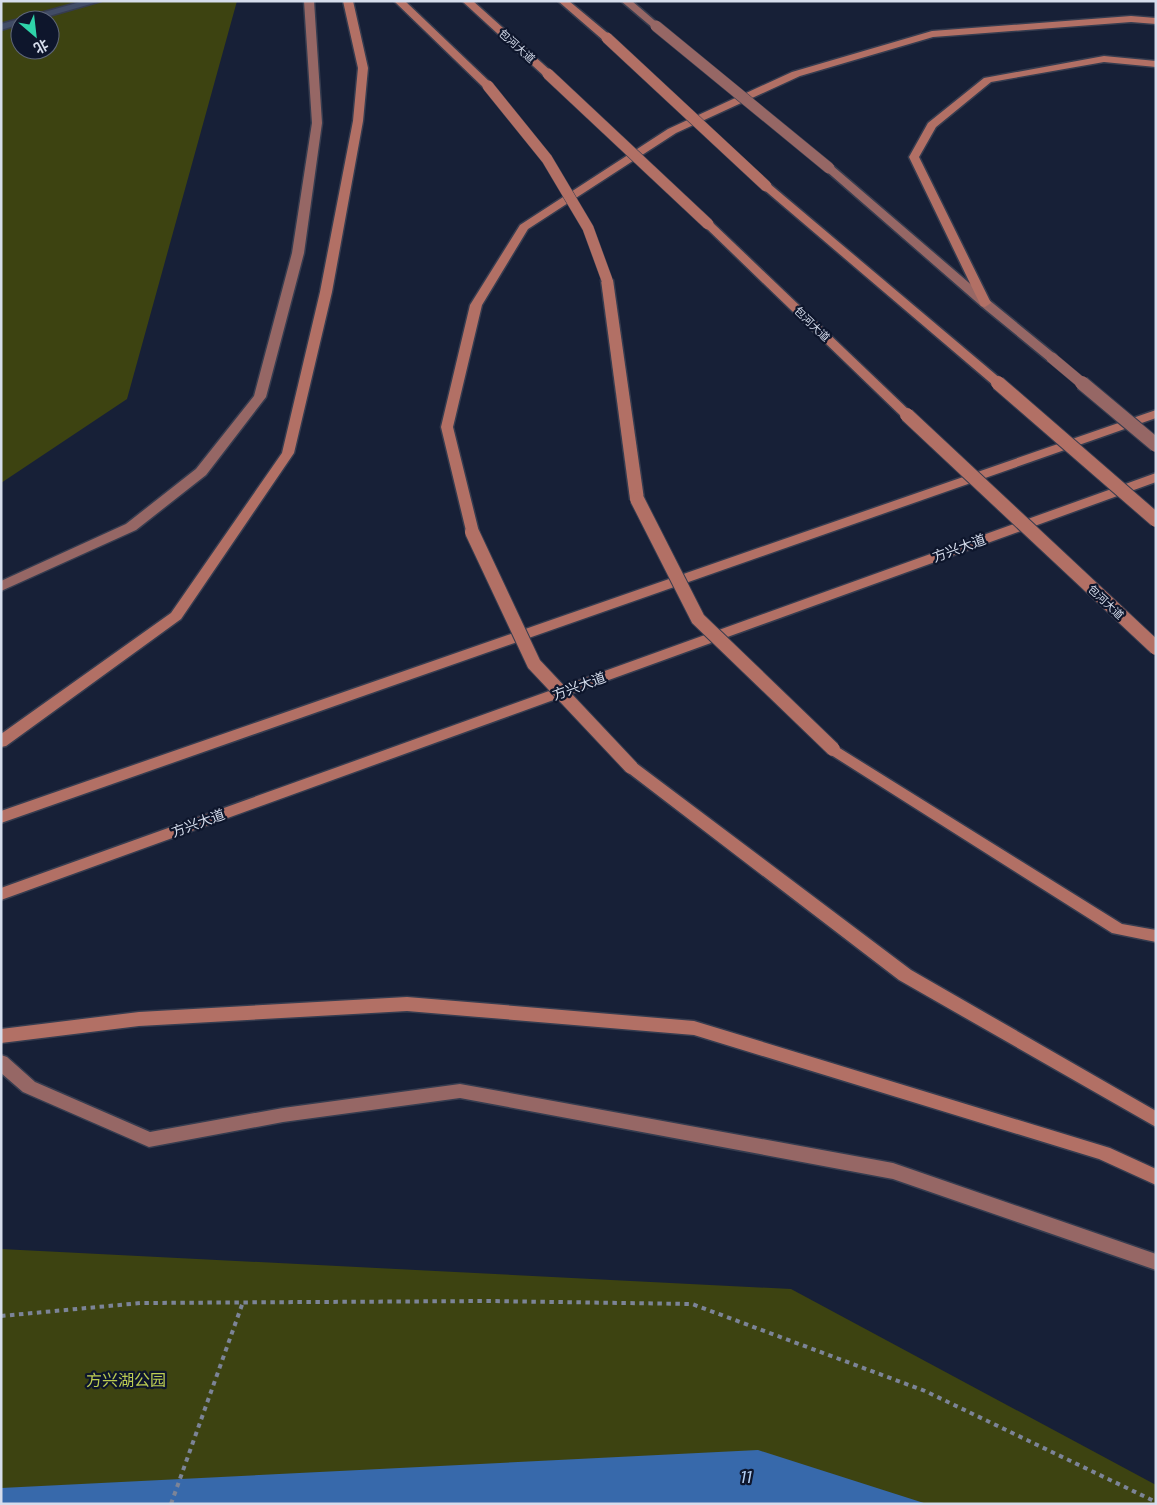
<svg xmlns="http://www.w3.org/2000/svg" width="1157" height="1505" font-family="'DM Sans','Noto Sans SC',sans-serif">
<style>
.green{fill:#3d4311;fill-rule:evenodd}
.water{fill:#3769ab}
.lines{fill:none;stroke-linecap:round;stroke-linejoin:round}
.tertiary-casing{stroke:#363c4f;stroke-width:3}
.primary-casing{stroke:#363c4f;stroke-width:3}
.trunk-casing{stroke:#363c4f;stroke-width:3}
.path{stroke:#7c8497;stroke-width:4;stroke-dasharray:4.5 4.5;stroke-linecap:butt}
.tertiary{fill:#414c66;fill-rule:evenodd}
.primary{fill:#966765;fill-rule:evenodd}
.trunk{fill:#b27065;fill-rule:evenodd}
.primary-bridge-far1-casing{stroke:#363c4f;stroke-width:12;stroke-linecap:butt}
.primary-bridge-casing{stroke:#363c4f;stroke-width:16;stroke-linecap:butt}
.trunk-bridge-far1-casing{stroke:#363c4f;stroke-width:12;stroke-linecap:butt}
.trunk-bridge-casing{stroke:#363c4f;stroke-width:16;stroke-linecap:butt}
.primary-bridge-far1{stroke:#966765;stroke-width:11}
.primary-bridge{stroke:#966765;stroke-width:14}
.trunk-bridge-far1{stroke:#b27065;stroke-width:11}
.trunk-bridge{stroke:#b27065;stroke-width:14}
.labels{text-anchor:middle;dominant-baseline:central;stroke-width:4.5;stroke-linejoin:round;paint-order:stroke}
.far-street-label{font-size:11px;fill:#d6ddec;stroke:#0e162c}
.street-label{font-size:14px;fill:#d6ddec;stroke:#0e162c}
.near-park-label{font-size:16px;fill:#bdcd52;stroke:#0e162c}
.near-water-label{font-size:18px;font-style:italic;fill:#b3cef2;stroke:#0e162c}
</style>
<rect width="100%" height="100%" fill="#172037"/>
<!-- green -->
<g class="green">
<path d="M1,1h236l-110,398 -126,84zM20,20h30v30h-30z"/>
<path d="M1,1249l790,40 365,196v19h-1155z"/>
</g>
<!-- water -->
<path class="water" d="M758,1450l169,54h-926v-16z"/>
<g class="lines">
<defs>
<path id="tertiary" d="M84,1h17l-66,19h-15v4l-19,6v-6z"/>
<g id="primary">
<path d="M304,1h10l8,122 -18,130 -38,144 -60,78 -70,55 -135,61v-10l125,-57 70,-55 58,-73 38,-143 20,-130z"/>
<path d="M621,1h11l29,25 -5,3 -3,-1z"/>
<path d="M829,165l4,1 156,134 67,55 2,3 -2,3h-8l-67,-55 -156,-136 -1,-2 1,-2z"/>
<path d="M1,1055l6,2 28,25 115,50 133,-24 177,-24 433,79 263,91v16l-263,-91 -433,-81 -177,24 -134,25 -126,-55 -22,-19z"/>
</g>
<g id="trunk">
<path d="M343,1h10l15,67 -5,53 -31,171 -38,161 -113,166 -175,127 -5,1v-13l170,-121 111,-160 38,-161 33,-171 5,-53z"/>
<path d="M394,1h11l87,83 1,2 -1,2h-8z"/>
<path d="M462,1h11l79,71v4h-8z"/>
<path d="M558,1h11l42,35v4h-8z"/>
<path d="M1131,16l25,2v6l-25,-2 -198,15 -133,39 -124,57 -148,96 -46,76 -29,122 26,105 -2,3h-10l-26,-108 29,-122 50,-80 148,-96 124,-57 140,-41z"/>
<path d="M1104,56l52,5v6l-52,-5 -113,20 -55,45 -17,30 72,146 -6,4 -4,-1 -72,-149 19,-34 56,-45z"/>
<path d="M766,183l4,1 231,195 2,3 -2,3h-8l-231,-197 -1,-2z"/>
<path d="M708,221l4,1 199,190 2,3 -2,3h-8l-199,-192 -2,-2z"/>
<path d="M607,277l6,3 31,219 -7,4 -7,-4 -29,-219z"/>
<path d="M1156,410v8l-1155,405v-12z"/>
<path d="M1156,473v9l-1155,418v-12z"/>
<path d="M833,744l289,180 34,6v12l-44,-9 -284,-180 -2,-4 2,-4z"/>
<path d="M631,762l5,1 275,207 245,141v16l-257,-147 -273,-209 -3,-4 3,-4z"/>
<path d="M407,997l287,24 416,127 46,21v16l-57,-26 -405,-124 -287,-24 -268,15 -138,17v-14l138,-17z"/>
</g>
</defs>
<!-- tertiary casing -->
<use href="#tertiary" class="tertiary-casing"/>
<!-- primary casing -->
<use href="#primary" class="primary-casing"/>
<!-- trunk casing -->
<use href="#trunk" class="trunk-casing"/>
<!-- path -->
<g class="path">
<path d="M1,1316l140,-13 346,-2 205,3 233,87 231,111"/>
<path d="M171,1504l72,-202"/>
</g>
<!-- tertiary -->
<use href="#tertiary" class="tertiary"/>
<!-- primary -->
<use href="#primary" class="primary"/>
<!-- trunk -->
<use href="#trunk" class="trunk"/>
<defs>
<g id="primary-bridge-far1">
<path d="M656,26l173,142"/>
<path d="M1052,358l31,26"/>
</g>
<path id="primary-bridge" d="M1082,383l74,62"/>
<g id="trunk-bridge-far1">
<path d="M607,38l159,148"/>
<path d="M548,74l160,150"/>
<path d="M488,86l59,73 41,69 19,52"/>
<path d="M997,382l2,2"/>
</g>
<g id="trunk-bridge">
<path d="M998,383l158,137"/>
<path d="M907,415l249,233"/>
<path d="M637,499l61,120 135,130"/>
<path d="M472,532l62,132 97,103"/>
</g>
</defs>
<!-- primary-bridge-far1 casing -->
<use href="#primary-bridge-far1" class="primary-bridge-far1-casing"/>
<!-- primary-bridge casing -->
<use href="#primary-bridge" class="primary-bridge-casing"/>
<!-- trunk-bridge-far1 casing -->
<use href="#trunk-bridge-far1" class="trunk-bridge-far1-casing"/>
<!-- trunk-bridge casing -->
<use href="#trunk-bridge" class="trunk-bridge-casing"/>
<!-- primary-bridge-far1 -->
<use href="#primary-bridge-far1" class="primary-bridge-far1"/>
<!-- primary-bridge -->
<use href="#primary-bridge" class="primary-bridge"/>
<!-- trunk-bridge-far1 -->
<use href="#trunk-bridge-far1" class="trunk-bridge-far1"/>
<!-- trunk-bridge -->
<use href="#trunk-bridge" class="trunk-bridge"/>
</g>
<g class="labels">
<!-- far-street labels -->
<g class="far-street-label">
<text transform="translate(517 46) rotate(42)">包河大道</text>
<text transform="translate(812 324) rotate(44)">包河大道</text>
<text transform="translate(1106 602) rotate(43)">包河大道</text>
</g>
<!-- street labels -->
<g class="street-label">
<text transform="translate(959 548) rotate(-20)">方兴大道</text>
<text transform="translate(579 686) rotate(-20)">方兴大道</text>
<text transform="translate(198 823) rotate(-20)">方兴大道</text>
</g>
<!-- near-park labels -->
<g class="near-park-label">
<text x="126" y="1380">方兴湖公园</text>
</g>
<!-- near-water labels -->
<g class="near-water-label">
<text x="746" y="1477">11</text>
</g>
</g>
<!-- border -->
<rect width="1157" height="1505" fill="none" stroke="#d6ddec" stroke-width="5"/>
<!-- north arrow -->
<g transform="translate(35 35) rotate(152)"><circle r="24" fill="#0e162c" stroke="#5e6679"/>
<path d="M0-4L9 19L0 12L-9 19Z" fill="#2fd4aa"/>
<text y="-8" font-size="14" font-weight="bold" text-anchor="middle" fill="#d6ddec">北</text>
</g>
</svg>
